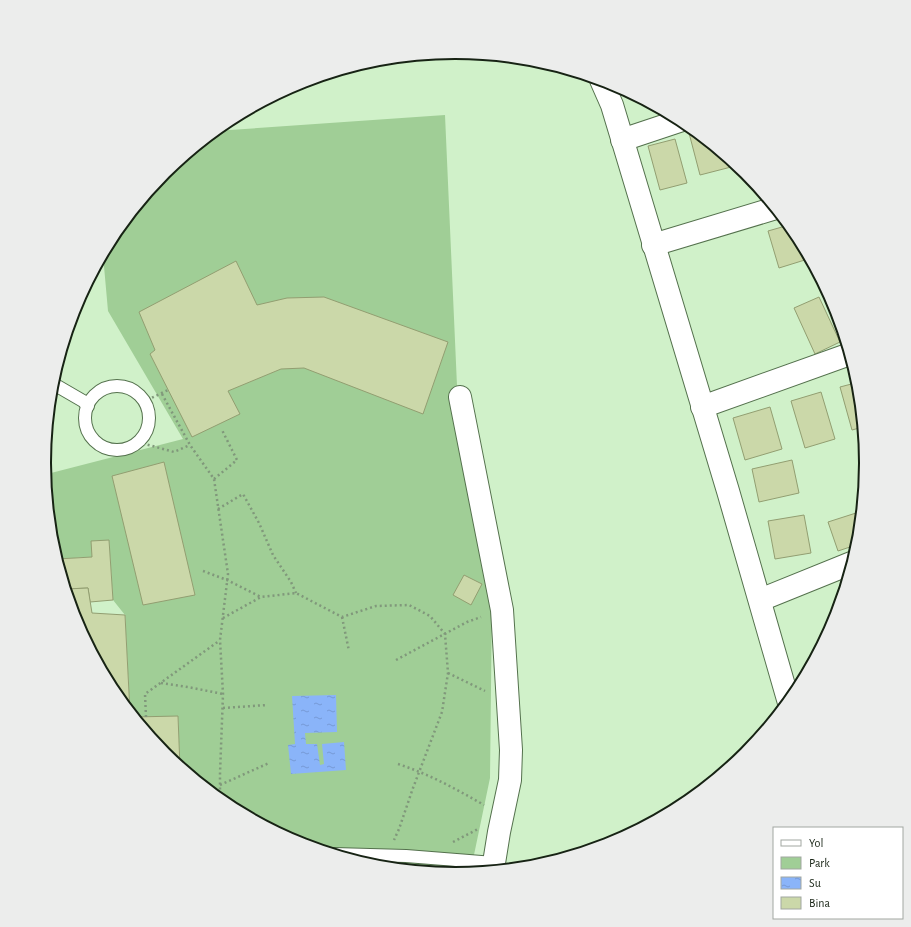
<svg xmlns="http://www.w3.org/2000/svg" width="911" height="927" font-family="'Alegreya Sans',sans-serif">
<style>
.green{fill:#a0ce96}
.water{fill:url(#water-ripples)}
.building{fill:#cbd8a9;stroke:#929e71}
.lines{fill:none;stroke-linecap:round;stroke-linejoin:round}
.lane-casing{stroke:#54714d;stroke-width:14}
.street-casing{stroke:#54714d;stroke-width:24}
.path{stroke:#80987b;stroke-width:2.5;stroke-dasharray:2 3;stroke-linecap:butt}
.lane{stroke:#fff;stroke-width:12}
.street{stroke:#fff;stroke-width:22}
.rim{fill:none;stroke:#172314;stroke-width:2}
</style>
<defs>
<pattern id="water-ripples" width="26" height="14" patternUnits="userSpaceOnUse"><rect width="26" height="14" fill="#8ab4f9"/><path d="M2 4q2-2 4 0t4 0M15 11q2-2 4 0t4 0" fill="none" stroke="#769ad5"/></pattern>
</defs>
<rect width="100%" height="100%" fill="#d0f1c9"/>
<!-- green -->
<path class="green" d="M445,115l14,316 33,168 -2,179 -20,96 -15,1 -80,-8 -77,-23 -71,-38 -47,-39 -2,-50h-44l-4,-5 -5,-97 -12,-15 -4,-60 -17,17 -35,2 -5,-15 -6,-63 5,-8 132,-34 -75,-128 -5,-56 10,-20 52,-63 50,-41z"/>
<!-- water -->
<path class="water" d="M336,695l1,37 -32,1 1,11h11l3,21 4,-1 -2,-20 22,-2 2,28 -55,4 -3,-29 7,-1 -3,-48z"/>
<!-- building -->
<g class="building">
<path d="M696,131l38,31 1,4 -35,9 -11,-42z"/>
<path d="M675,139l12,44 -27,7 -12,-44z"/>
<path d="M789,225l9,10 6,11 4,13 -29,9 -11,-37z"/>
<path d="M236,261l21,44 30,-7 37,-1 124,45 -25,72 -119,-46 -23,1 -53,22 12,23 -48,23 -42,-83 5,-4 -16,-38z"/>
<path d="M819,297l21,45 -25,12 -21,-46z"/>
<path d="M859,382l4,45 -11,3 -12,-43z"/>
<path d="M821,392l14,47 -30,9 -14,-47z"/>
<path d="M770,407l12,42 -37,11 -12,-42z"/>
<path d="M792,460l7,33 -40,9 -7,-33z"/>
<path d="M164,462l31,133 -52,10 -31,-129z"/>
<path d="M867,468l-2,17 -4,-16z"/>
<path d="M856,513l5,13 -2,18 -21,7 -10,-29z"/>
<path d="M804,515l7,38 -36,6 -7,-38z"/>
<path d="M109,540l4,60 -23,2 -2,-14 -22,1 -9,-30 35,-2 -1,-16z"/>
<path d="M464,575l18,9 -11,21 -18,-10z"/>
<path d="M88,588l4,25 33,2 5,97 -17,-20 -38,-71 -9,-32z"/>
<path d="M178,716l2,51 -16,-13 -30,-37z"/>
</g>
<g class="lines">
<defs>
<g id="lane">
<path d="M52,383l31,18 5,5"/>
<circle cx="117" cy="418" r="32"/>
<path d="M334,854l72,2 88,7"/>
</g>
<g id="street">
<path d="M601,80l11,25 116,386 61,212"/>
<path d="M622,140l60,-20"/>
<path d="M653,245l123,-37"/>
<path d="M460,397l42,213 9,140 -1,30 -11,52 -5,31 -3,8"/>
<path d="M702,407l148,-53"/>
<path d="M760,600l94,-38"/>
</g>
</defs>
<!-- lane casing -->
<use href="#lane" class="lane-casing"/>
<!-- street casing -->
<use href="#street" class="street-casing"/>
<!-- path -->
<g class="path">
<path d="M162,394l28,51 24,34 14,95 -8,66 3,54 -3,80v26"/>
<path d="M143,402l25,-12"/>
<path d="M138,442l36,10 16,-7"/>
<path d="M214,479l23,-19 -15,-30"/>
<path d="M218,509l25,-15 16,29 14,32 18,27 5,11"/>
<path d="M203,571l24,9 34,17"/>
<path d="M342,617l7,34"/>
<path d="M223,618l38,-21 35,-4 46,24 34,-11 33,-1 21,11 15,18 3,39 -6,39 -29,76 -14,41 -5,11"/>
<path d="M396,660l71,-38 14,-5"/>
<path d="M448,673l37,18"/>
<path d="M161,683l27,4 35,7"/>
<path d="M223,708l44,-3"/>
<path d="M146,717l-1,-23 74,-53"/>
<path d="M398,764c31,10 58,25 86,41"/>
<path d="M220,785l49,-22"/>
<path d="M453,842l25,-13"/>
</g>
<!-- lane -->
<use href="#lane" class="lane"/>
<!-- street -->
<use href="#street" class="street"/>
</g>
<!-- crop -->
<path d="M0 0H911V927H0ZM51 463a404 404 0 1 1 808 0a404 404 0 1 1-808 0Z" fill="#ecedec" fill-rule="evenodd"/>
<path class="rim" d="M51 463a404 404 0 1 1 808 0a404 404 0 1 1-808 0Z"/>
<!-- legend -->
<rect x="773" y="827" width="130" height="92" fill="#ffffff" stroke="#a2a7a1"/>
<rect x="781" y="840" width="20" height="6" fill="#ffffff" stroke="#a2a7a1"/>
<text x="809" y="847" font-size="12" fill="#172314">Yol</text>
<rect x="781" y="857" width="20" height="12" fill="#a0ce96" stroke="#a2a7a1"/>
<text x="809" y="867" font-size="12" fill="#172314">Park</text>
<rect x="781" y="877" width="20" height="12" fill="url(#water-ripples)" stroke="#a2a7a1"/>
<text x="809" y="887" font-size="12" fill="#172314">Su</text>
<rect x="781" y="897" width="20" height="12" fill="#cbd8a9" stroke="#a2a7a1"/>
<text x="809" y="907" font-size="12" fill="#172314">Bina</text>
</svg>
